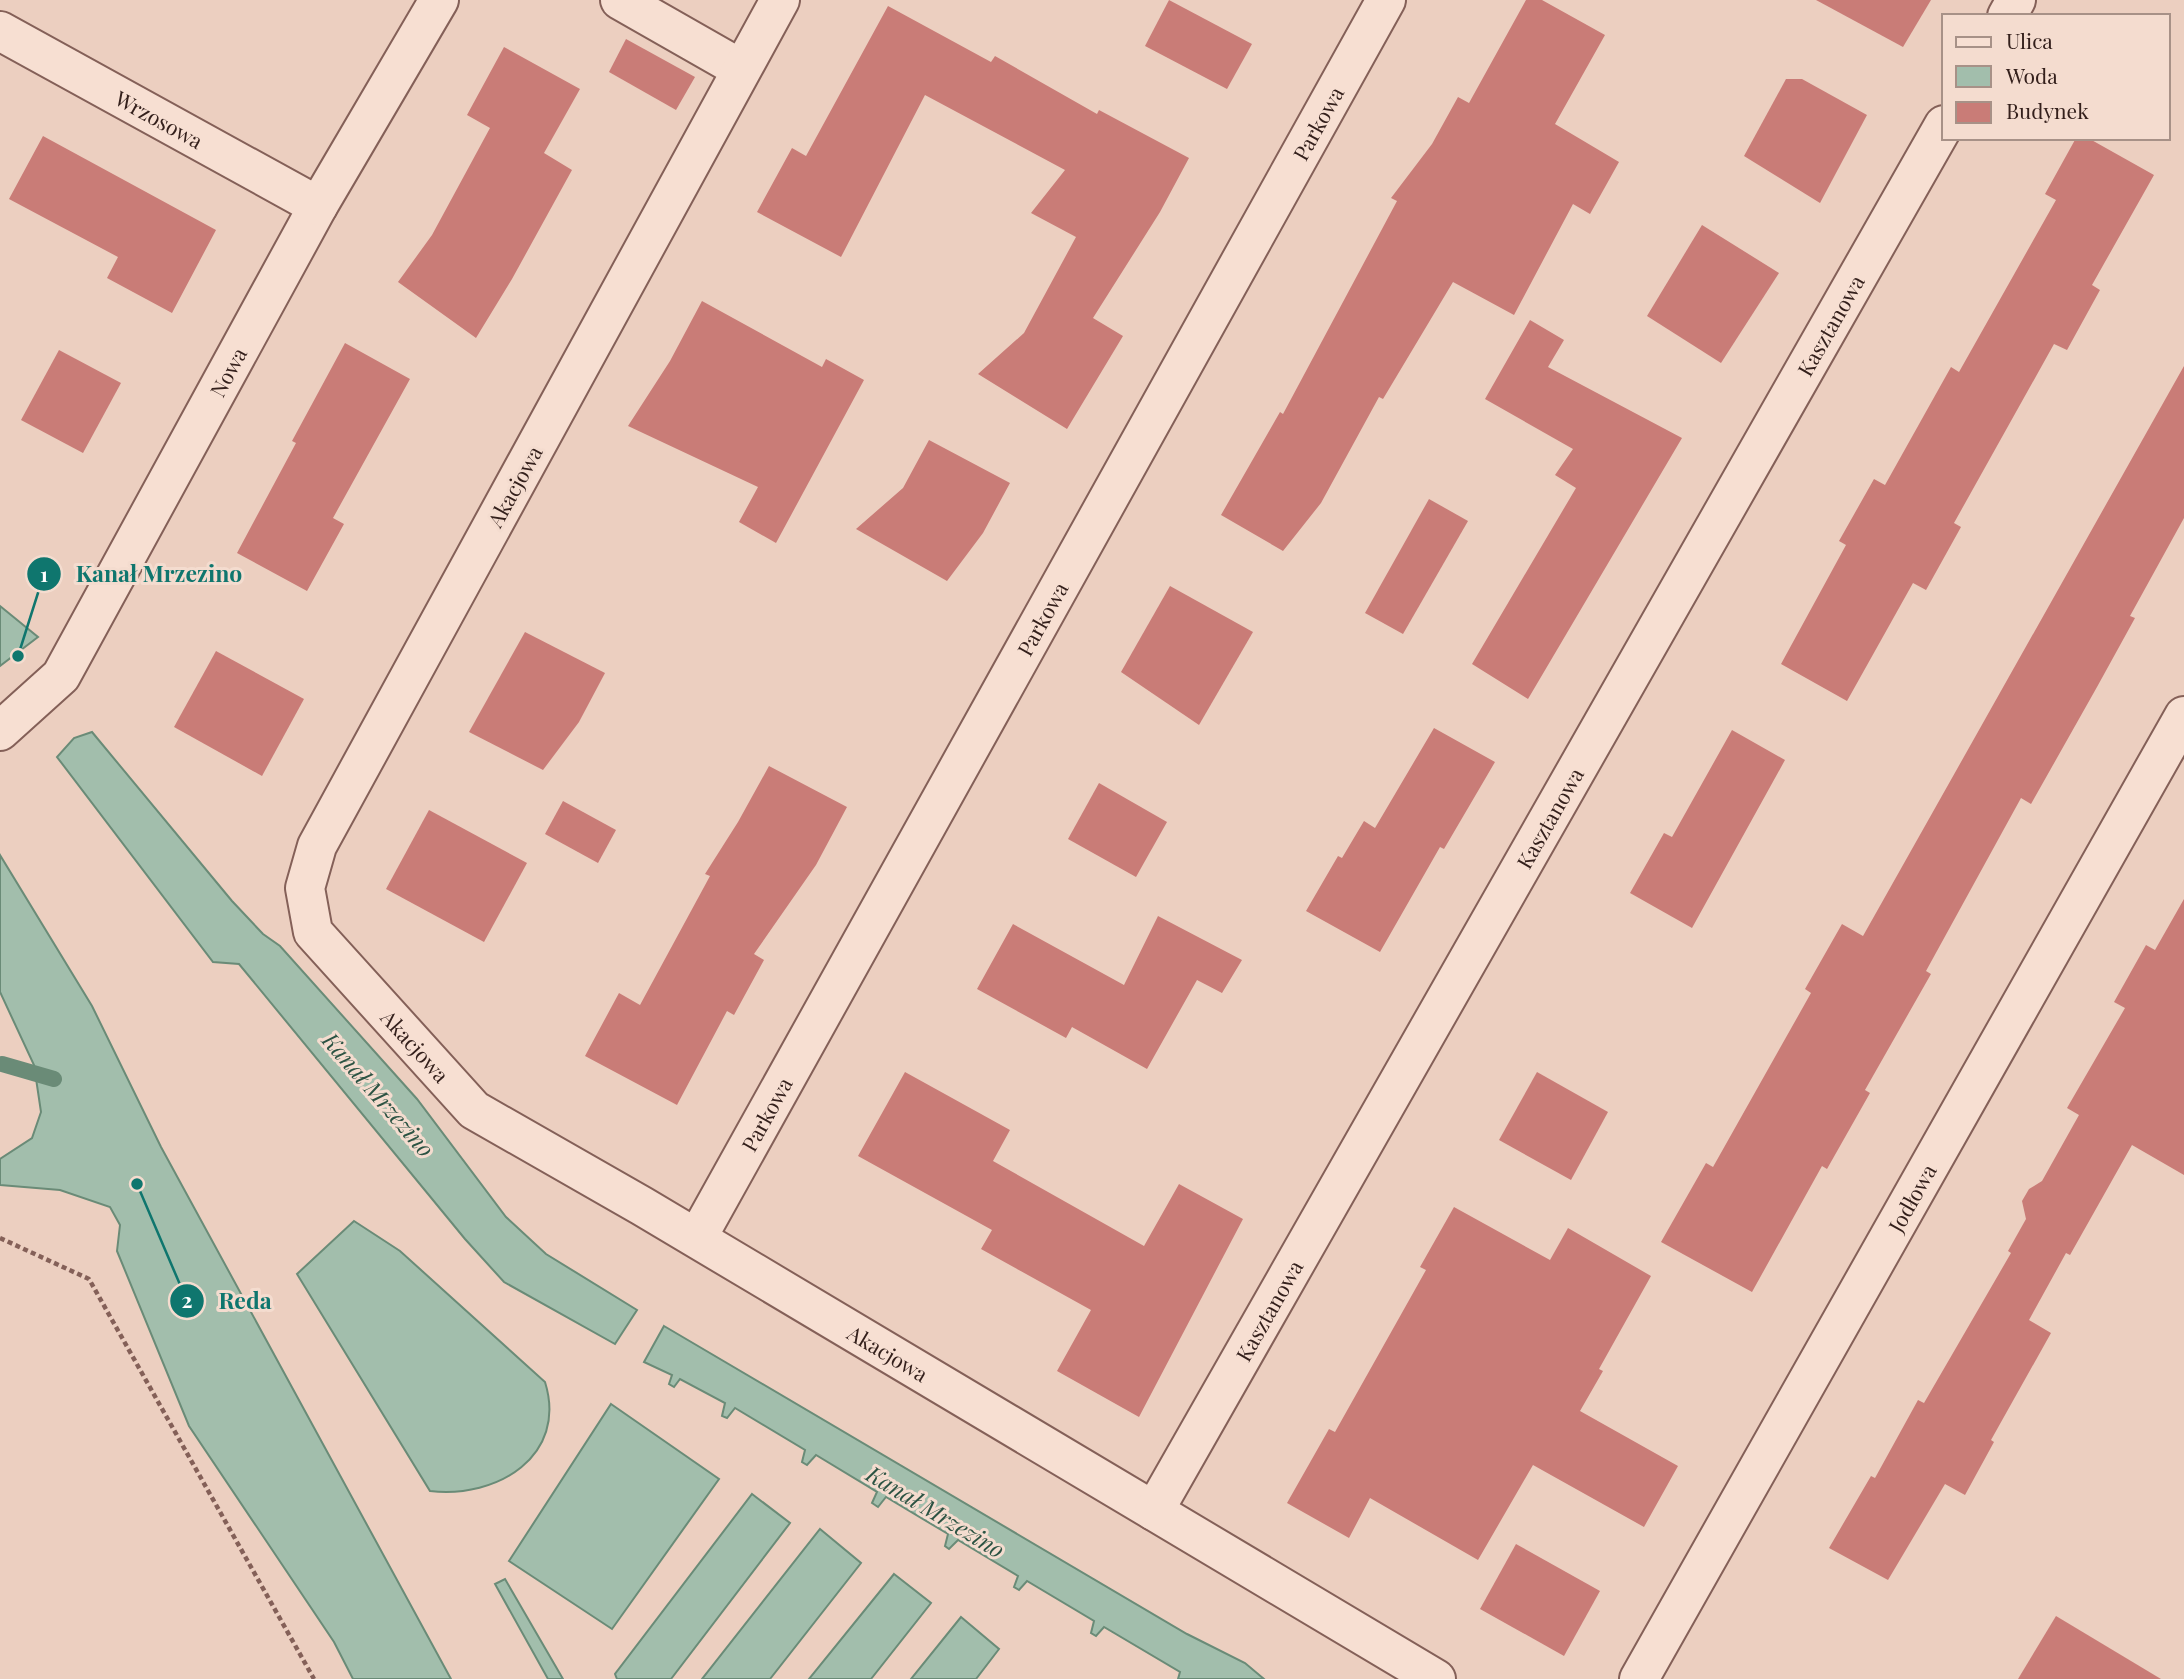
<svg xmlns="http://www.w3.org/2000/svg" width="2184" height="1679" font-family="'Playfair Display',serif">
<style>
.water{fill:#a2beac;stroke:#6a8b77;stroke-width:2}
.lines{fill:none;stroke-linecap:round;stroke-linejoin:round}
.stream{stroke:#6a8b77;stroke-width:16}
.building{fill:#c97c77}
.minor-casing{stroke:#846058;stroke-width:42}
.tertiary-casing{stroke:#846058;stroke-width:42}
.path{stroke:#846058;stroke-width:4.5;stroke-dasharray:5 3.5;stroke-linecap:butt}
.minor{stroke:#f7dfd2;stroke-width:38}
.tertiary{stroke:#f7dfd2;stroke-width:38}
.labels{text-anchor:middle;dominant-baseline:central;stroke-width:6;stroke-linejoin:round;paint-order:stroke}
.street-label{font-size:21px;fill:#34201c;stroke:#f4dccf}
.water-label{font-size:23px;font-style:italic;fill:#2c5343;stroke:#f4dccf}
.leader{fill:none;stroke:#0f766e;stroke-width:2.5}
.callout-dot{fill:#0f766e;stroke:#f4dccf;stroke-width:2.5}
.mark-label{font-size:21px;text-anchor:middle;font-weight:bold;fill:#fff}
.callout-label{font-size:23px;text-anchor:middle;font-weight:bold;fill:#0f766e;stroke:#f4dccf;stroke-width:6;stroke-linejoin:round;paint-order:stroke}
</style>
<rect width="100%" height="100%" fill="#eccfc0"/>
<!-- water -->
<g class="water">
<path d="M0,606l38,31 -38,29z"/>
<path d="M92,732l140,169 31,33 17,12 137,153 89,118 40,37 91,56 -22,34 -111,-62 -39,-43 -226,-275 -26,-2 -156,-205 17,-19z"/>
<path d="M0,855l92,151 69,141 290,532h-98l-19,-37 -145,-216 -72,-175 3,-26 -10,-18 -50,-17 -60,-5v-26l32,-21 9,-26 -7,-47 -34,-73z"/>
<path d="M354,1221l46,30 145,131c23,74 -48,117 -115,109l-133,-217z"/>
<path d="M664,1326l523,308 58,29 19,16h-86l2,-7 -76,-45 -8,9 -5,-3 3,-12 -67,-40 -8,9 -5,-3 4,-11 -60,-36 -9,9 -4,-3 3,-12 -62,-37 -8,10 -6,-4 5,-11 -61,-37 -9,10 -5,-3 3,-12 -70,-42 -8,10 -5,-2 3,-13 -45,-24 -6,8 -5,-3 3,-9 -28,-13z"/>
<path d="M611,1404l108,75 -107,150 -103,-68z"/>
<path d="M752,1494l38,29 -119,156h-54l-2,-5z"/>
<path d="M820,1529l41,34 -91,116h-68z"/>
<path d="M894,1574l37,29 -60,76h-62z"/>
<path d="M505,1579l58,100h-15l-53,-95z"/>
<path d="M961,1617l38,32 -23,30h-65z"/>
</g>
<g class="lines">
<!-- stream -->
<path class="stream" d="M2,1064l52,15"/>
</g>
<!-- building -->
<g class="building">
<path d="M1169,0l83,44 -25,45 -82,-43z"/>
<path d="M1526,0h16l63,35 -50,89 64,38 -29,52 -17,-10 -59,111 -61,-33 -70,117 -4,-2 -58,106 -38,48 -62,-36 59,-103 3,2 114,-213 -6,-3 41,-54 26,-47 11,6z"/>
<path d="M1816,0h115l-28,47z"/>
<path d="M888,6l103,56 4,-6 102,58 2,-4 90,48 -29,54 -67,106 30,18 -56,93 -89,-55 46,-41 52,-96 -45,-24 34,-43 -140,-75 -84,162 -84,-45 35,-64 14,8z"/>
<path d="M626,39l69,38 -19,33 -67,-38z"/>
<path d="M504,47l76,42 -36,64 28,17 -60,109 -36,59 -78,-56 34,-47 58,-107 -23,-13z"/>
<path d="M1786,79h16l65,36 -47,88 -76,-47z"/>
<path d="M43,136l173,94 -44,83 -65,-35 11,-21 -109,-58z"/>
<path d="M2076,138h12l66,37 -62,110 8,5 -33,60 -13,-6 -100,179 7,4 -35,63 -13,-7 -66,118 -66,-37 65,-119 -7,-4 35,-62 11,6 66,-118 8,5 97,-172 -11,-6z"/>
<path d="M1702,225l77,48 -58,90 -74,-47z"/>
<path d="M702,301l120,66 4,-8 38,21 -88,163 -37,-21 19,-35 -130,-61 42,-65z"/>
<path d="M1530,320l34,20 -16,27 134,71 -154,261 -56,-35 104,-176 -21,-13 18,-26 -88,-50z"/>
<path d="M345,343l65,36 -77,139 11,6 -37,67 -70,-38 59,-110 -4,-2z"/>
<path d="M59,350l62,33 -38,70 -62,-33z"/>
<path d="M2184,366v152l-54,98 5,2 -38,69 -66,117 -10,-6 -95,173 5,3 -66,116 5,3 -43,76 -5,-3 -70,126 -91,-50 45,-79 7,4 98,-174 -6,-4 37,-65 21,12z"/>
<path d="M929,440l81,43 -27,50 -36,48 -91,-52 47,-41z"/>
<path d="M1429,499l39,22 -65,113 -38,-21z"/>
<path d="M1170,586l83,46 -54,93 -78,-53z"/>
<path d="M525,632l80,41 -26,49 -36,48 -74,-38z"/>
<path d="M216,651l88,48 -42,77 -88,-49z"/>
<path d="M1434,728l61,34 -51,87 -4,-2 -60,105 -74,-41 32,-55 4,2 22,-37 11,7z"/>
<path d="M1732,730l53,30 -93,168 -62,-35 34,-60 8,4z"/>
<path d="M769,766l78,41 -31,58 -62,89 10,6 -30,55 -7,-4 -50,94 -92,-49 34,-63 21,12 70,-129 -5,-2 33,-52z"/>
<path d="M1099,783l68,39 -31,55 -68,-38z"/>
<path d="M563,801l53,29 -18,33 -53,-29z"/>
<path d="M429,810l98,53 -43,79 -98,-53z"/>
<path d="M2184,899v276l-52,-30 -62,110 -4,-2 -37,67 22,13 -60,107 3,2 -29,53 -20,-11 -57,96 -59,-32 42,-72 4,2 43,-78 6,3 87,-150 -3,-2 18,-32 -4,-18 7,-12 13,-8 37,-66 -12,-7 58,-100 -11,-6 32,-57 9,5z"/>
<path d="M1158,916l84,44 -20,33 -25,-13 -50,89 -75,-42 -6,11 -89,-49 36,-65 111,61z"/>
<path d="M905,1072l105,58 -17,31 151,85 35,-62 64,35 -104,198 -82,-46 34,-61 -110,-61 11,-19 -134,-74z"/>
<path d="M1537,1072l71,40 -37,68 -72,-40z"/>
<path d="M1454,1207l96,53 18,-32 83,48 -52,93 4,2 -23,40 98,55 -34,61 -111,-62 -55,95 -108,-62 -21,40 -62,-35 42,-74 6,3 91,-162 -6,-3z"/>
<path d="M1516,1544l84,47 -36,65 -84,-47z"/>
<path d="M2056,1616l105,63h-143z"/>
</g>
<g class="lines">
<defs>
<g id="minor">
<path d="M620,0l121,69"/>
<path id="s1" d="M780,0l-463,846 -12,42 8,44 161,178 168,96 794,473"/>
<path d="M2007,16l9,-16"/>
<path id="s2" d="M0,731l61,-55 257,-470"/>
<path id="s3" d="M697,1238l689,-1238"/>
<path id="s4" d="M1154,1511l790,-1386"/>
<path id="s5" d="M1639,1679l545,-963"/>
</g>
<g id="tertiary">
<path id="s6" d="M0,31l318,175 121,-206"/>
</g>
</defs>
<!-- minor casing -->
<use href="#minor" class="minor-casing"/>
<!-- tertiary casing -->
<use href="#tertiary" class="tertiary-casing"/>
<!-- path -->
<path class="path" d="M0,1238l89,41 225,400"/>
<!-- minor -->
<use href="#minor" class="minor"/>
<!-- tertiary -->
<use href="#tertiary" class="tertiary"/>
</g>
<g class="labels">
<!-- street labels -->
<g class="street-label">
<text stroke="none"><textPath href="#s6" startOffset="182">Wrzosowa</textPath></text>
<text stroke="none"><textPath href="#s3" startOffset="1276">Parkowa</textPath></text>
<text stroke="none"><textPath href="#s4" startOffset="1365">Kasztanowa</textPath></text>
<text stroke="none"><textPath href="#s2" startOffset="429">Nowa</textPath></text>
<text transform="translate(514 486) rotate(-61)">Akacjowa</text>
<text stroke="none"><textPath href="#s3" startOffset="709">Parkowa</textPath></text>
<text stroke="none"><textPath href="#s4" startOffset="798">Kasztanowa</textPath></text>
<text stroke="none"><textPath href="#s1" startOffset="1206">Akacjowa</textPath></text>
<text stroke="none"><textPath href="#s3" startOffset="142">Parkowa</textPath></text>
<text stroke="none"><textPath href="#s5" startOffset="553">Jodłowa</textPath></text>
<text stroke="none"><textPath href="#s4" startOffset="231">Kasztanowa</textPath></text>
<text stroke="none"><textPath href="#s1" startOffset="1773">Akacjowa</textPath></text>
</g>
<!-- water labels -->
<g class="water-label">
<text transform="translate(379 1094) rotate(49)">Kanał Mrzezino</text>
<text transform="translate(936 1511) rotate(31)">Kanał Mrzezino</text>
</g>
</g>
<!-- callouts -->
<path class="leader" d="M18 656L44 574M137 1184L187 1301"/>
<g class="callout-dot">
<circle cx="18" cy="656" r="7"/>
<circle cx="137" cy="1184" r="7"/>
<circle cx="44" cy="574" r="18"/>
<circle cx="187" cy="1301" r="18"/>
</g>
<g class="mark-label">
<text x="44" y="582">1</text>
<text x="187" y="1308">2</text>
</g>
<g class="callout-label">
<text x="159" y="582">Kanał Mrzezino</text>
<text x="245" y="1309">Reda</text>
</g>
<!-- legend -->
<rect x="1942" y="14" width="228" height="126" fill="#f4dccf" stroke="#a79187" stroke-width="2"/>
<rect x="1956" y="37" width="35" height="10" fill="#f7dfd2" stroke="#a79187" stroke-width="2"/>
<text x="2006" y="49" font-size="21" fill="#34201c">Ulica</text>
<rect x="1956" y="66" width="35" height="21" fill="#a2beac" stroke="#a79187" stroke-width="2"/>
<text x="2006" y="84" font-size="21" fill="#34201c">Woda</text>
<rect x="1956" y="102" width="35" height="21" fill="#c97c77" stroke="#a79187" stroke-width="2"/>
<text x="2006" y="119" font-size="21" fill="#34201c">Budynek</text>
</svg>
